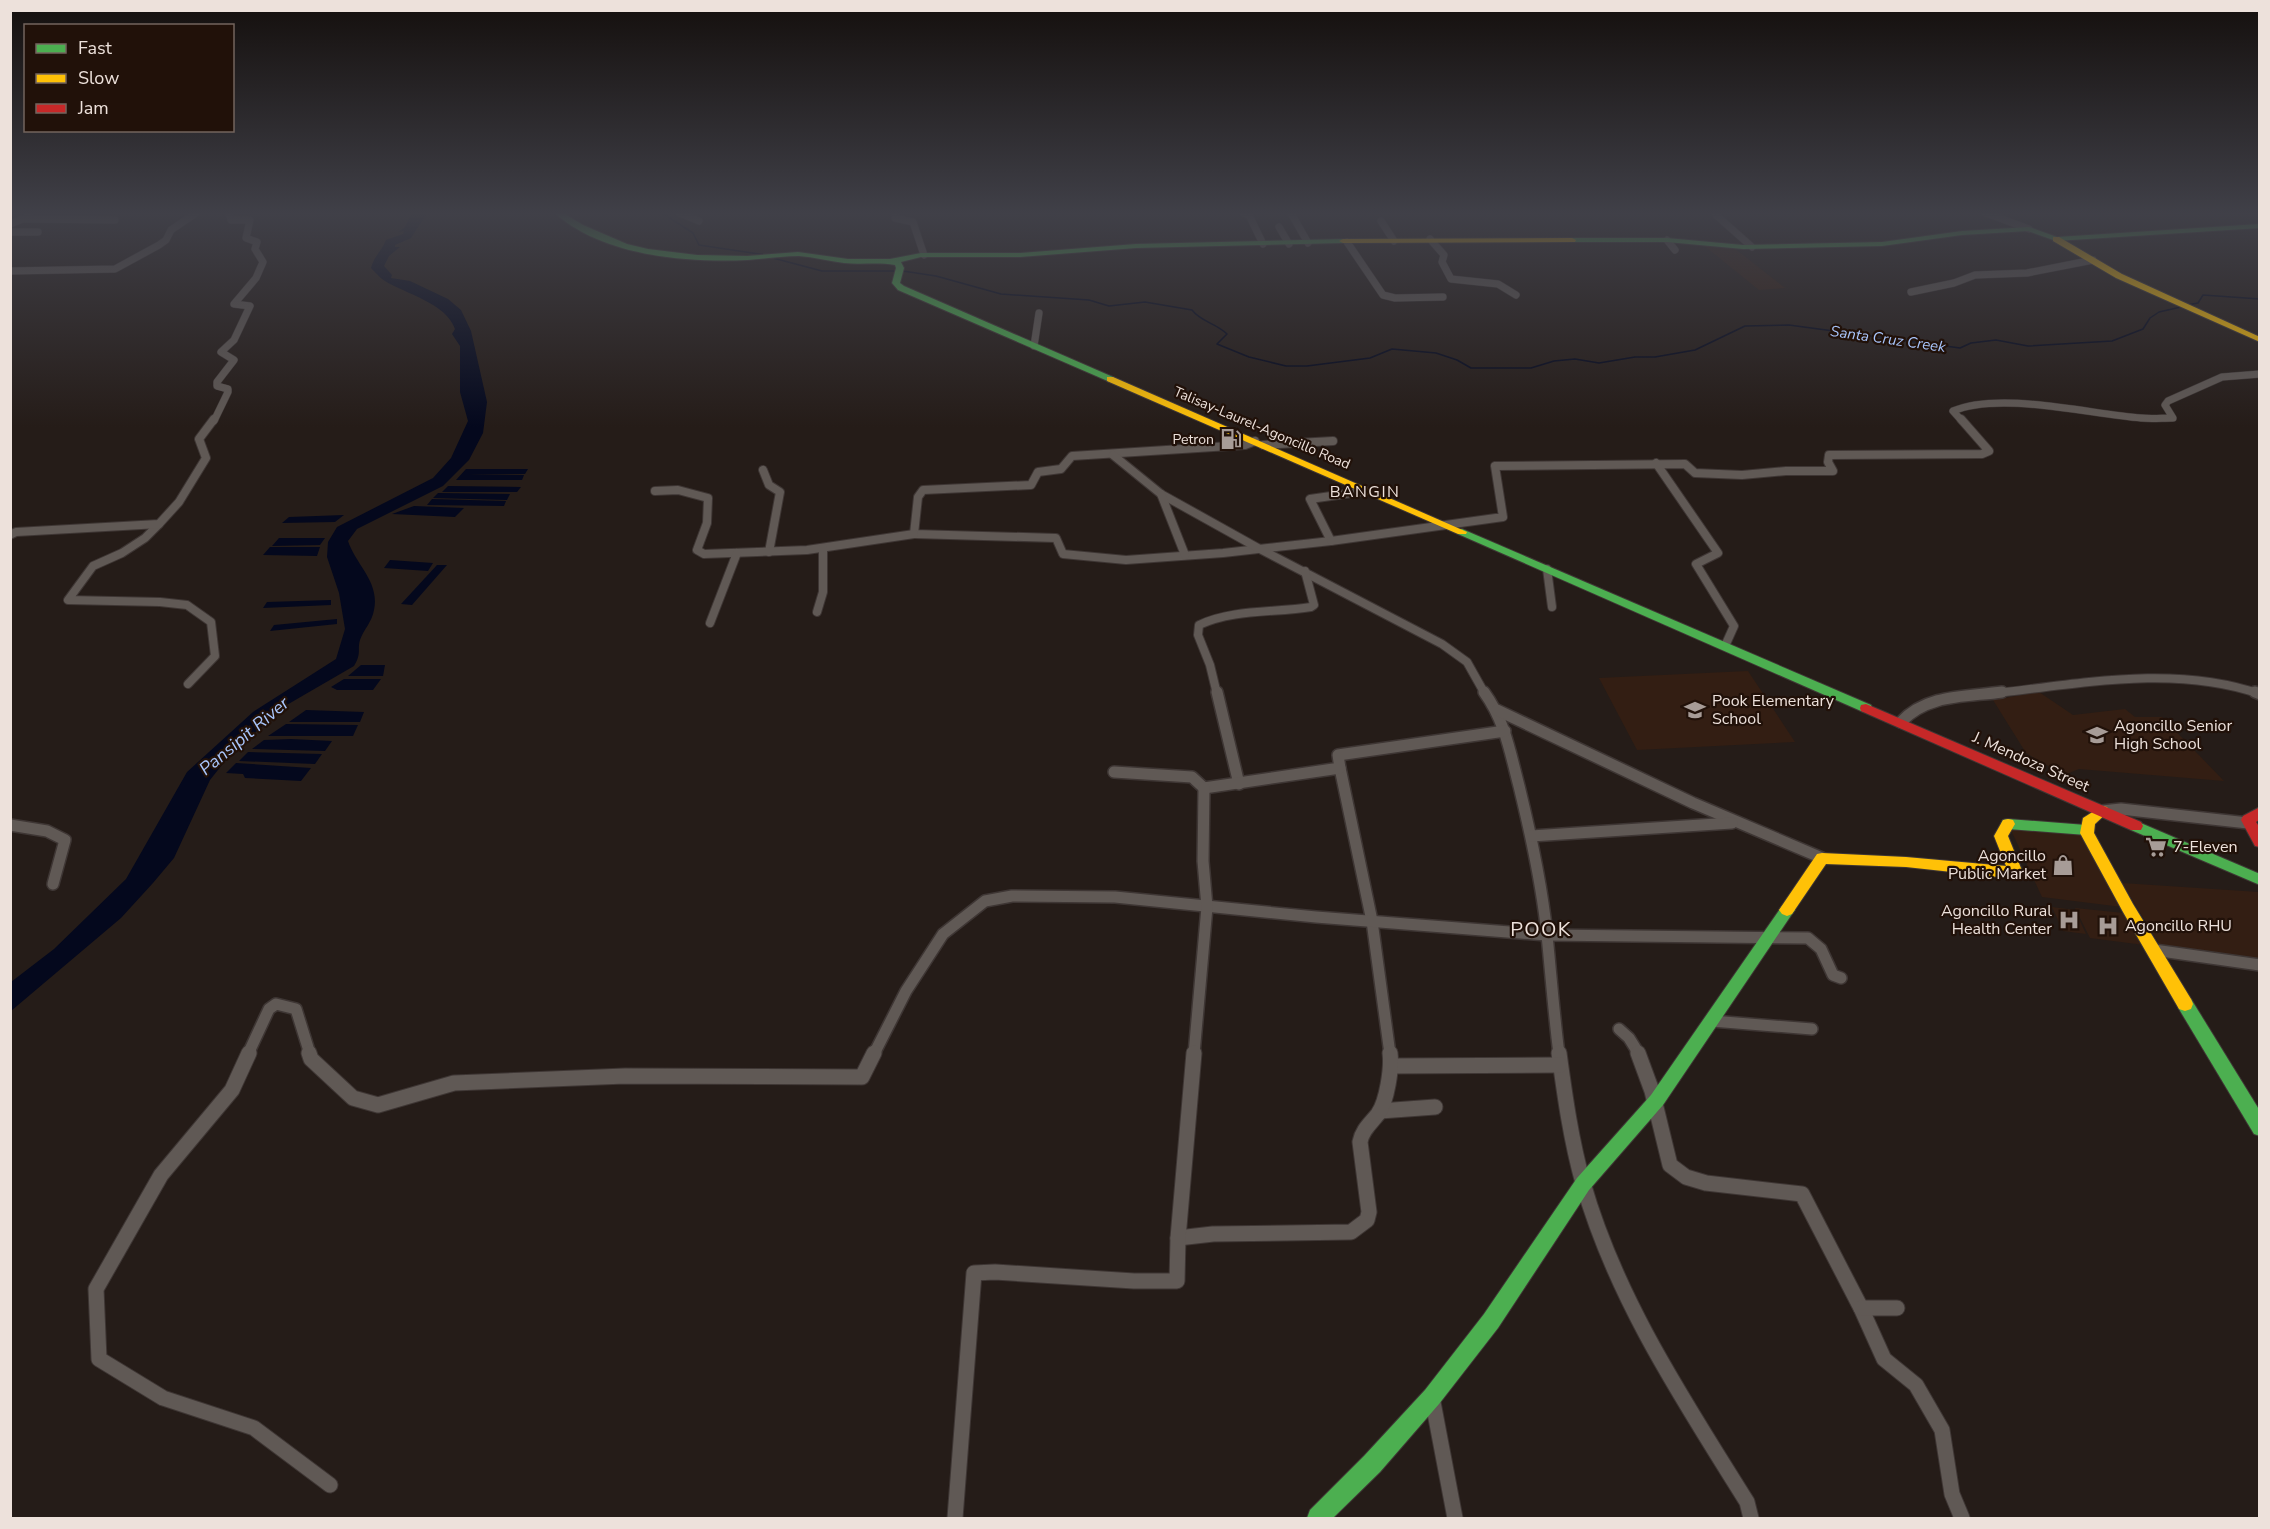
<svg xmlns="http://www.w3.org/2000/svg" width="2270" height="1529" font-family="'Nunito Sans',sans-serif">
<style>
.built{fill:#331e13}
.water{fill:#04081d}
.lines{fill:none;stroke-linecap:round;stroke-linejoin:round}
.stream{stroke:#04081d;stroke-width:1.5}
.street-far3-casing{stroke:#3e3634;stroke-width:8}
.street-far2-casing{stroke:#3e3634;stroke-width:10}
.street-far1-casing{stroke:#3e3634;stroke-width:14}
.street-casing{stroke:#3e3634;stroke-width:17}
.fast-casing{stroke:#3e3634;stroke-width:2}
.slow-casing{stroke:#3e3634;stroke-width:2}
.jam-casing{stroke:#3e3634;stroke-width:2}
.street-far3{stroke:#605955;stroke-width:7}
.street-far2{stroke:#605955;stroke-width:8}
.street-far1{stroke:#605955;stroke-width:11}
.street{stroke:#605955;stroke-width:15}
.fast{fill:#4caf50;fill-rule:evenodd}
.slow{fill:#ffc107;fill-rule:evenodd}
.jam{fill:#c62828;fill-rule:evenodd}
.labels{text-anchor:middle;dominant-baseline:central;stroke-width:4.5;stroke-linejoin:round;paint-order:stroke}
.far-street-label{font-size:14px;fill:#ede1db;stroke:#211109}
.far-poi-label{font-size:14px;fill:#ede1db;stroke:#211109;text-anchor:end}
.far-water-label{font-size:15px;font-style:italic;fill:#a8c5fb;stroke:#211109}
.far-quarter-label{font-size:16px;letter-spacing:1.5px;fill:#ede1db;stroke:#211109}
.poi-label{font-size:16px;fill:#ede1db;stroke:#211109;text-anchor:start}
.street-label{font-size:16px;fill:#ede1db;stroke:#211109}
.water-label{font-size:18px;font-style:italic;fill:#a8c5fb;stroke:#211109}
.quarter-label{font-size:20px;letter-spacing:1.5px;fill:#ede1db;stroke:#211109}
</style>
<rect width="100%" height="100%" fill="#251c18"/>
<!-- built -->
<g class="built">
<path d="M1702,244l32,4 51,40 -26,2z"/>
<path d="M1748,671l47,71 -158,8 -38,-72z"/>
<path d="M2039,692l34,23 52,-6 10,8h27l62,64 -145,-12 -15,6 -38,-22 -33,-53z"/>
<path d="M2009,826l72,6 41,75 -80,-10z"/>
<path d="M2122,883l137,9v71l-98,-16z"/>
<path d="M2052,907l23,3 11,24 -23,-3z"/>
<path d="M2075,908l49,5 20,32 -54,-7z"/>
</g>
<!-- water -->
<g class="water">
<path d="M413,213h14l-16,25 -16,7v2h5l-11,9 -5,10 8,9 -1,3 19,3 38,18 13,11 10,21 16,71 -4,31 -14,27 -26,26 -86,43 -9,12c8,24 32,41 26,69 -2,12 -10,19 -14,30 -3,10 2,13 -6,26l-69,40 -56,50 -19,24 -36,78 -21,25 -32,35 -110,93v-29l43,-33 72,-70 61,-107 66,-60 83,-53 9,-30 -6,-36 -12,-36 1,-15 9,-15 96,-49 18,-20 17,-37 -8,-29v-46l-8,-12 3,-5c-9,-26 -49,-35 -70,-48 -5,-3 -9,-8 -14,-13 3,-12 11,-17 15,-28l17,-6 1,-3 -6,1 6,-4z"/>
<path d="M466,469h62l-3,5h-58l57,1 -2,5h-66z"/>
<path d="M448,486l73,1 -4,5h-75z"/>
<path d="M438,493l72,1 -3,6 -74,-2z"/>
<path d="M432,499l74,2 -2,5 -77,-1z"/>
<path d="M414,506l50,2 -9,9 -63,-3z"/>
<path d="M344,515l-9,7 -53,1 7,-6z"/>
<path d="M279,538h46l-5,7 -48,1z"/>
<path d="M270,547h50l-3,9 -54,-1z"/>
<path d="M390,560l43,3 -5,8 -44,-3z"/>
<path d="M437,565h10l-35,40 -11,-1z"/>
<path d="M331,600v5l-68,3 4,-6z"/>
<path d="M337,619v5l-67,7 4,-6z"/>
<path d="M361,665h24l-2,11h-35z"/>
<path d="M344,679h37l-8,11h-36l-6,-3z"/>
<path d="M306,710l58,2 -4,10h-71z"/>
<path d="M286,724l72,1 -5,11h-85z"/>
<path d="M291,739l41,2 -7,10 -73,-2 12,-9z"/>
<path d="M248,752l74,2 -7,10 -76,-3z"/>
<path d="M236,763l75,5 -10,13 -56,-3 -2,-4 -17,-1z"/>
</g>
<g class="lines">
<!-- stream -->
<g class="stream">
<path d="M662,213l31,20 6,12 66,10"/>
<path d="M773,258l49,13h75"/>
<path d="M903,271l33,5 65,18 88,6 20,6 36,-4 47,8c9,12 24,13 35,24l-10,10 32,13 37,9h21l63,-8 22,-9 44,4 21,7 14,8h60l23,-7 21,-2 24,4 36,-6h20l40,-7 50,-24 44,-1 171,23 11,-5 25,-3 32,6 84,-5 31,-12 7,-11 9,-6 22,-5"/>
<path d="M2187,305l11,-2 5,-8 57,4"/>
</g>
<defs>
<g id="street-far3">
<path d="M680,213l19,8"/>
<path d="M895,213v5l18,4 11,33"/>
<path d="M1244,213l5,2 14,29"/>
<path d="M1291,213l17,30"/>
<path d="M1986,213l43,16"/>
<path d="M1716,215l36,32"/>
<path d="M24,219l91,1"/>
<path d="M1381,221l13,20"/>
<path d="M10,224l20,-8"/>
<path d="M1279,227l10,17"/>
<path d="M10,232h28"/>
<path d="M1430,239l14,16 -2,7 9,17 47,5 18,11"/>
<path d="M1667,240l8,10"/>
<path d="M1347,242l36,53 12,3 48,-1"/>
<path d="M10,271l105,-2 44,-24 7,-5 5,-10 25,-17"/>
<path d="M1911,292l43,-9 21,-8 52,-2 66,-13"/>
<path d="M1034,346l5,-33"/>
<path d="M214,421l14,-29v-3l-11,-3v-4l17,-22 -13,-8 13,-12 16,-34 -16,-2 22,-26 7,-16 -8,-13 2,-7 -11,-4 4,-18h-19l-2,-7"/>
<path d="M1962,421l-9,-10c47,-20 136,3 188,7 10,1 21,0 32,0l-8,-13 3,-4 54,-24 38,-3"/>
</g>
<g id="street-far2">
<path d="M1255,441l-10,4 -173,11 -11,13 -23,3 -7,13 -108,5 -5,7 -4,37 142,4 7,16 63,6 97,-7 108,-12 -21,-42 56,-8"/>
<path d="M1263,445l70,-4"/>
<path d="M1113,455l48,39 97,54 184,96 25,18 18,32"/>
<path d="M1656,463l62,90 -22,11 38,62 -9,20"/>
<path d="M763,470l6,15 11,7 -11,60"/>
<path d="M655,491l23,-1 30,8 -1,25 -10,27 7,4 103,-4 107,-16"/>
<path d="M1161,494l24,61"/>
<path d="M159,524l-14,14 -23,15 -29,13 -25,34 92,2 27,3 24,17 4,34 -27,28"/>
<path d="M10,535l6,-3 143,-8 20,-22 27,-44 -7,-19 15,-20"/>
<path d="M1331,541l172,-24 -8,-51 190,-2 10,9 47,2 44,-4h47l-5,-9 1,-7 153,-1 7,-3 -28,-32"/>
<path d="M1547,569l5,38"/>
<path d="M817,612l6,-20v-44"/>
<path d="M710,623l27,-70"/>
<path d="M1217,694l-7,-29 -12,-30 1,-10c34,-16 75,-12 112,-18l3,-2 -9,-34"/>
<path d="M1990,694c88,-10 184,-30 270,0"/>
</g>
<g id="street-far1">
<path d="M1217,692l22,92"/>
<path d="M1484,692c21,29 26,60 35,94 12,49 23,99 28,149 4,40 7,80 12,119"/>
<path d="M2255,692l5,2"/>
<path d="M1497,710l196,93 129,55"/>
<path d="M1901,722c26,-28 65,-25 101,-30"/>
<path d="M1340,768l32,153 18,133"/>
<path d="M1114,772l78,5 12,11 136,-20 -2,-13 167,-24"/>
<path d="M2102,811l19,-2 127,14"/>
<path d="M10,825l37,6 18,9 -12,44"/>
<path d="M1531,836l201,-13"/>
<path d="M2154,950l106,15"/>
<path d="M1712,1021l100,8"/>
<path d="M1619,1029l10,9 10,16"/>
<path d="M248,1054l21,-45 7,-5 20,5 14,45"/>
<path d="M874,1054l32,-63 37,-57 42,-33 27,-5 103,1 201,20 231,18 261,3 13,11 12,26 8,3"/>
<path d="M1194,1054l13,-147 -4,-46 1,-73"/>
</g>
<g id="street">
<path d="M249,1053l-17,37 -71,85 -65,114 3,70 64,39 91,30 76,57"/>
<path d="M309,1053l2,6 42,39 25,7 76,-22 171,-7 237,1 12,-24"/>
<path d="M1559,1053c6,44 12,87 24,130 33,116 101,218 164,319l4,16"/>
<path d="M1638,1053l14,38 18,74 16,12 20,6 96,11 59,114 23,51 32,26 26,45 10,64 10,24"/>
<path d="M1392,1066l168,-1"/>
<path d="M1380,1111l55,-4"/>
<path d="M1178,1238l35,-4 138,-2 16,-12 2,-8 -9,-70c2,-12 11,-19 18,-28 9,-13 14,-46 12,-61"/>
<path d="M1861,1308h36"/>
<path d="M1432,1397l23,121"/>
<path d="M955,1518l19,-245 21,-1 139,9h43l1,-43 16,-185"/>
</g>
<g id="fast">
<path d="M555,213h8l20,12 44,19 21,5 49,6 50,1 51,-4 50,7h42l31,-6h99l116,-9 207,-5 4,2 -4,2 -207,5 -116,9h-99l-20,5 3,6 -4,15 4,3 209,91 2,2 -5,3 -212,-92 -6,-7 4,-15 -1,-3c-17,-3 -34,0 -51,-2 -15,-2 -30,-6 -45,-7 -17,0 -34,3 -51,4 -61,3 -146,-4 -193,-47z"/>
<path d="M2260,224v4l-204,13 -28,-10 -66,4 -80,11 -139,3 -76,-7h-95l-4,-2 4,-2h95l76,7 139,-3 80,-11 67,-4 28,10z"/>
<path d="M1462,529l409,176 1,3 -6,4 -5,-1 -403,-177v-4z"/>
<path d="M2008,819l78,6 5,1 2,4 -2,4 -5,1 -78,-6 -5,-1 -2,-4 2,-4z"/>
<path d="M2136,821l124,53v11l-129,-55 -2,-4 2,-4z"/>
<path d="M1787,904l5,2 3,4 -3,4 -129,191 -74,85 -91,138 -59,76 -59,68 -47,46h-26l3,-8 54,-54 61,-66 59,-76 93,-136 74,-83 131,-189z"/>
<path d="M2185,997l6,2 69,112v25l-6,-2 -75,-125 -2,-5 2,-5z"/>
</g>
<g id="slow">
<path d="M2053,237h6l63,37 138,63v5l-144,-64 -63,-37z"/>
<path d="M1572,238l4,2 -1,2 -232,1 -4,-2 4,-2z"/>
<path d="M1107,377h6l354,155 -1,2h-8l-351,-153z"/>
<path d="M2102,806l5,1 2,4 -14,13 -1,9 39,71 58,95 2,5 -2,5 -6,2 -6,-2 -56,-97 -43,-79 3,-15z"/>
<path d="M2008,819l5,1 2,4 -7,12 15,37 -2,4 -5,2 -110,-12 -80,-3 -34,50 -5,2 -5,-2 -3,-4 38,-56 5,-1 84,4 100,9 -12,-30 9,-16z"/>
</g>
<g id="jam">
<path d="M1866,704l275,118 2,4 -2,4h-10l-270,-119 -1,-3 1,-3z"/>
<path d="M2260,807v12l-4,3 4,6v19l-5,-1 -14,-26 2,-4z"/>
</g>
</defs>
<!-- street-far3 casing -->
<use href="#street-far3" class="street-far3-casing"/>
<!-- street-far2 casing -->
<use href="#street-far2" class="street-far2-casing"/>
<!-- street-far1 casing -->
<use href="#street-far1" class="street-far1-casing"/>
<!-- street casing -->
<use href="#street" class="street-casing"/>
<!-- fast casing -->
<use href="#fast" class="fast-casing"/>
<!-- slow casing -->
<use href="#slow" class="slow-casing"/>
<!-- jam casing -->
<use href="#jam" class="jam-casing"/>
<!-- street-far3 -->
<use href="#street-far3" class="street-far3"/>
<!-- street-far2 -->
<use href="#street-far2" class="street-far2"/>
<!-- street-far1 -->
<use href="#street-far1" class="street-far1"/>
<!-- street -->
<use href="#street" class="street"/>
<!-- fast -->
<use href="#fast" class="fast"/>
<!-- slow -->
<use href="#slow" class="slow"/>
<!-- jam -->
<use href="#jam" class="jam"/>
</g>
<!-- sky -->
<linearGradient id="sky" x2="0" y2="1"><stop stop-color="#140f0d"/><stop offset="0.5" stop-color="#404048"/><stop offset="1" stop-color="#404048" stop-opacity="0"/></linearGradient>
<rect width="2270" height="427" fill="url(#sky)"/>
<!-- icons -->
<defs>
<symbol id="fuel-bare" viewBox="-9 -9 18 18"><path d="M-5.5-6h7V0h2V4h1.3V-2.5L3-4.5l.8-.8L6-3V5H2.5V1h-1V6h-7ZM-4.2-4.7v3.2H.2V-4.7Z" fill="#a79c97" stroke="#211109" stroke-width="2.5" paint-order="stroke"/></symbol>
<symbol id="school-bare" viewBox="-9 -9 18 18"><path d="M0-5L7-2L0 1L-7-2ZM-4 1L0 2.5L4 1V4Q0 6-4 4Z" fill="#a79c97" stroke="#211109" stroke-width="2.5" paint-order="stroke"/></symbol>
<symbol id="supermarket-bare" viewBox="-9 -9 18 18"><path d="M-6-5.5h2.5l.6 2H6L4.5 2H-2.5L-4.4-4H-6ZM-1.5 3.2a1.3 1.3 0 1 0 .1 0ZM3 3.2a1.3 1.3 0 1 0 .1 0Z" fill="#a79c97" stroke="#211109" stroke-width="2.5" paint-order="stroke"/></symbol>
<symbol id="shop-bare" viewBox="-9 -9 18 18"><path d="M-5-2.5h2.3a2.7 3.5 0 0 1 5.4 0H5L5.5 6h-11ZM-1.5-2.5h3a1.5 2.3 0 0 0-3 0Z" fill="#a79c97" stroke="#211109" stroke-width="2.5" paint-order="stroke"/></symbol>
<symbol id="hospital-bare" viewBox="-9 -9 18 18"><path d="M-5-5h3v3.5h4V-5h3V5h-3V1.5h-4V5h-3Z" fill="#a79c97" stroke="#211109" stroke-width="2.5" paint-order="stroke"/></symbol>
</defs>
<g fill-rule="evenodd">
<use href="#fuel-bare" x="1216" y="424" width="30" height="30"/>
<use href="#school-bare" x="1680" y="695" width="30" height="30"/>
<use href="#school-bare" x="2082" y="720" width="30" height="30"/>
<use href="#supermarket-bare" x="2141" y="832" width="30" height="30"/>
<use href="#shop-bare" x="2048" y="850" width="30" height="30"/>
<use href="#hospital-bare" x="2054" y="905" width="30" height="30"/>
<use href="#hospital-bare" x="2093" y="911" width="30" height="30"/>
</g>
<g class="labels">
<!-- far-street labels -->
<g class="far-street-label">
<text transform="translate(1262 428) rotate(23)">Talisay-Laurel-Agoncillo Road</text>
</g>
<!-- far-poi labels -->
<g class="far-poi-label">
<text x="1214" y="439">Petron</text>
</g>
<!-- far-water labels -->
<g class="far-water-label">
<text transform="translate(1888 339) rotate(8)">Santa Cruz Creek</text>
</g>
<!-- far-quarter labels -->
<g class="far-quarter-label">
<text x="1365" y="492">BANGIN</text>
</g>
<!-- poi labels -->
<g class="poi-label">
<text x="1712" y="701">Pook Elementary<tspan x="1712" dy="18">School</tspan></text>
<text x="2114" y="726">Agoncillo Senior<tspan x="2114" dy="18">High School</tspan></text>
<text x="2173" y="847">7-Eleven</text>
<text x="2046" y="856" text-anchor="end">Agoncillo<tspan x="2046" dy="18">Public Market</tspan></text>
<text x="2052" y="911" text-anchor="end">Agoncillo Rural<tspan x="2052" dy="18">Health Center</tspan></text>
<text x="2125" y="926">Agoncillo RHU</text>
</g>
<!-- street labels -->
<g class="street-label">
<text transform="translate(2031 762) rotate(24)">J. Mendoza Street</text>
</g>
<!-- water labels -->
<g class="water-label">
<text transform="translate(244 736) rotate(-40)">Pansipit River</text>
</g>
<!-- quarter labels -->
<g class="quarter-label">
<text x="1541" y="929">POOK</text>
</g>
</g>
<!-- border -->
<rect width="2270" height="1529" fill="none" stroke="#ede1db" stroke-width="24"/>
<!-- legend -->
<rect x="24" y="24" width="210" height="108" fill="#211109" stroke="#73645d" stroke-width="1.5"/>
<rect x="36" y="44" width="30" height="9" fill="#4caf50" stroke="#73645d" stroke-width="1.5"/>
<text x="78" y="54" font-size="18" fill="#ede1db">Fast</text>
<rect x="36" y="74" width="30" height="9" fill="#ffc107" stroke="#73645d" stroke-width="1.5"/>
<text x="78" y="84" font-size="18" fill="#ede1db">Slow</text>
<rect x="36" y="104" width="30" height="9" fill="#c62828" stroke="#73645d" stroke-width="1.5"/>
<text x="78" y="114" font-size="18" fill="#ede1db">Jam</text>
</svg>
